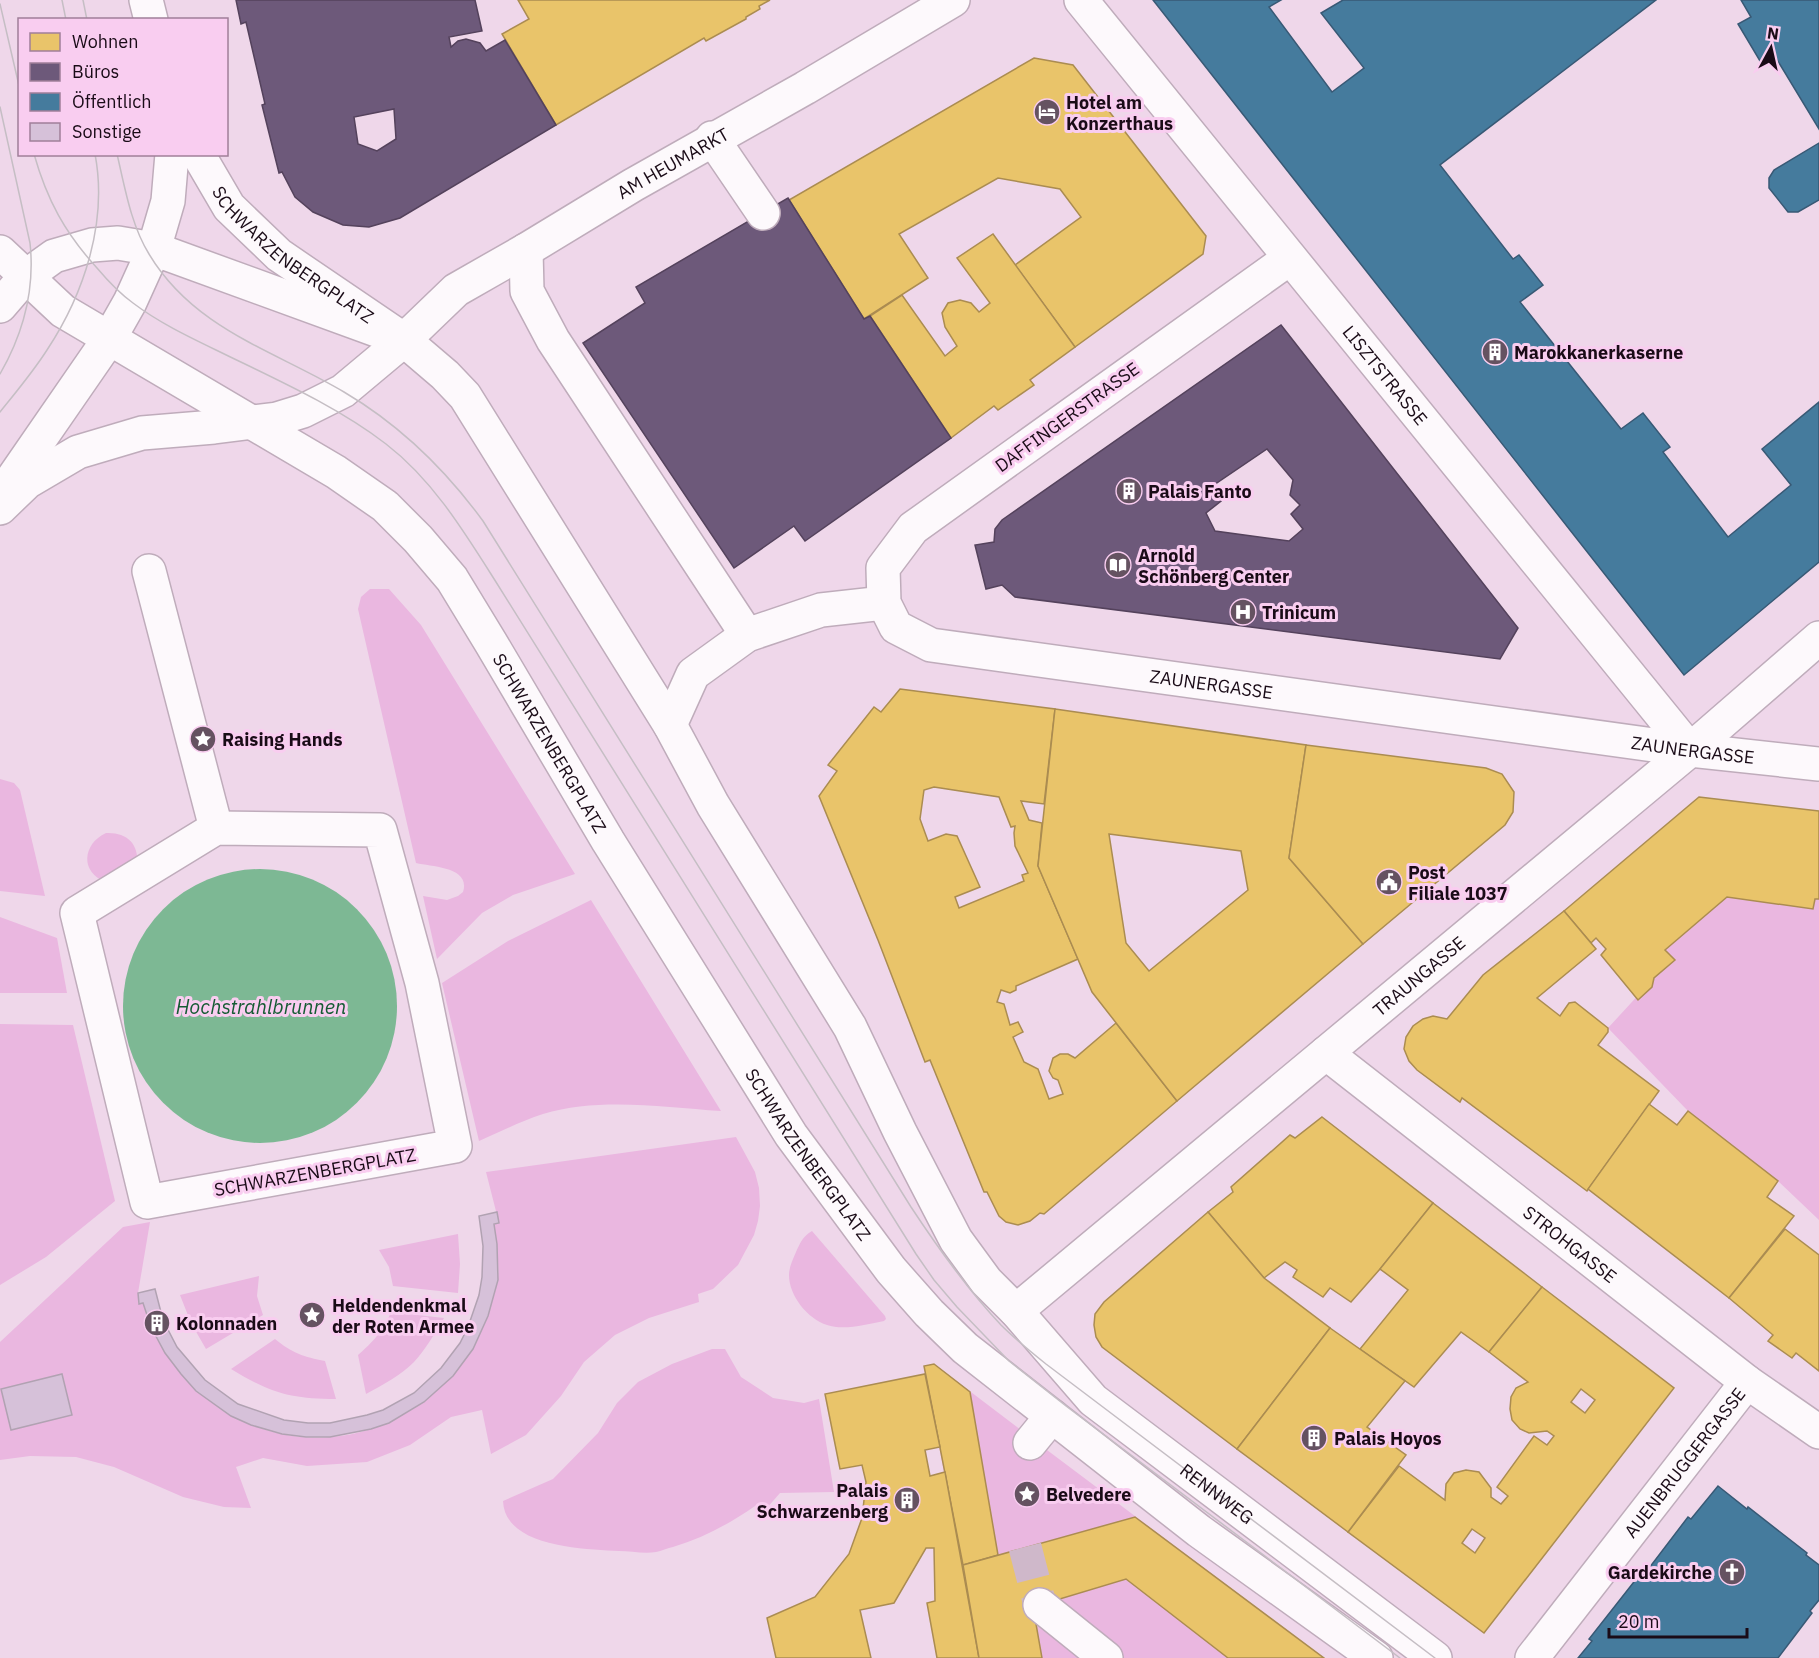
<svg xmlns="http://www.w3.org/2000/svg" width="1819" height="1658" font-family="'IBM Plex Sans',sans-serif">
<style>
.green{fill:#eab7e0}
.water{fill:#7db894}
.homes{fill:#e9c46a;stroke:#ab8c51;stroke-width:1.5;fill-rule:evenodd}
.offices{fill:#6d597a;stroke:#54425c;stroke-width:1.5;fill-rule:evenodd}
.public{fill:#457b9d;stroke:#385975;stroke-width:1.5}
.building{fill:#d6c1d9;stroke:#b1a2b2;stroke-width:1.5}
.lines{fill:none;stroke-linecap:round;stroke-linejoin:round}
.minor-tunnel{stroke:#cfb8ca;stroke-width:33;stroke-dasharray:33 16;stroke-linecap:butt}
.minor-casing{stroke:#bfacbb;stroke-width:36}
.major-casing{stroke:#bfacbb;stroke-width:36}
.minor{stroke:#fdf9fc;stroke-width:33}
.major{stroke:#fdf9fc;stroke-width:33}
.tram{stroke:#c5bec4;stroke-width:1.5}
.labels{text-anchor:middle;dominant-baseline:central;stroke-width:6;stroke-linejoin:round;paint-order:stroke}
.poi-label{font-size:18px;font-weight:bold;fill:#1a0b17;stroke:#f9cdf0;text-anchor:start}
.street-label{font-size:18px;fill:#1a0b17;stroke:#f9cdf0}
.water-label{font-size:20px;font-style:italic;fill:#155b33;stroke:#f9cdf0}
</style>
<rect width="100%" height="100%" fill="#efd7ea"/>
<!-- green -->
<g class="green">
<path d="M370,589h19l32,36 154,249 -62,21 -31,18 -45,46 -14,-63 24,4 11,-4 5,-4c8,-25 -30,-25 -47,-29l-58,-254 3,-12z"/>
<path d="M0,779l14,4 6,7 25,106 -45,-5z"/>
<path d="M106,833c20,-1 33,10 31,31l-31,18c-26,-9 -24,-38 0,-49z"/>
<path d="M1727,897l86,12 2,-10h4v321l-41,-39 -90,-70 -80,-83 46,-50 21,-18 -10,-10z"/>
<path d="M591,900l130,211c-58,-4 -122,-14 -178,3 -22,7 -43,18 -64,27l-37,-158 66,-42z"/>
<path d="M0,917l57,21 10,55h-67z"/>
<path d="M0,1024l73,1 42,176 -69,56 -46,28z"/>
<path d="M736,1137l19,35 4,16 1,18 -2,15 -4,14 -16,30 -25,24 -15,5 1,8 -50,16 -34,17 -31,27 -23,34 -35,39 -35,19 -9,-44 -31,7 -41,28 -43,17 -60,4 -44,-8 -27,9 15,41 -27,-1 -41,-10 -69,-30 -38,-10 -46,-1 -30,4v-118l123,-115 27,-5 -12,71 1,11 4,-1c43,135 199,181 302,80 24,-23 38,-50 47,-82 2,-7 5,-15 6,-22 1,-18 -1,-37 -4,-55l5,-1 -13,-51z"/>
<path d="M812,1231l73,85 1,3 -2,2c-17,3 -40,10 -57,4 -19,-6 -38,-29 -38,-50 0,-8 4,-16 7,-23 4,-9 7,-16 16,-21z"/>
<path d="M458,1234l2,30 -2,29 -65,-7 -4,-19 -10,-17z"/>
<path d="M259,1276l-2,20 6,19 -57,34 -15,-26 -11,-28z"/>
<path d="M391,1312l53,6c-9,15 -18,31 -30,44 -13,13 -31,23 -48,32l-8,-39c16,-14 24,-23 33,-43z"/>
<path d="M275,1339c17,14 29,18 50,22l11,38c-45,0 -66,-6 -105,-30z"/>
<path d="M712,1349h13l16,28 32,21 31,5 15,-4 15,93 -54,1 -14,16 -11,-3c-26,18 -52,32 -82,41 -5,1 -12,4 -17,5 -12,2 -26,-1 -37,-1 -34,-2 -114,-3 -116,-50l50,-22 45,-46 19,-30 21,-21 34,-18z"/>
<path d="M934,1364l87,66 9,13 14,10 3,-3 277,208h-345l-55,-292z"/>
</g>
<!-- water -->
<circle class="water" cx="260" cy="1006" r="137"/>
<!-- homes -->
<g class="homes">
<path d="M518,0h252l-11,6 1,3 -14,8v2l-40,22 -2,-3 -148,87 -54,-91 27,-15z"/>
<path d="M1034,58l39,7 133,171 -3,18 -128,93 -60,-82 66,-48 -21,-28 -62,-11 -99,56 29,44 -64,41 -75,-119z"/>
<path d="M993,234l82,113 -45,33 4,5 -36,25 -4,-4 -43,32 -81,-122 32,-21 43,61 12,-10 -12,-19 -3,-14 6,-10 12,-3 11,3 8,9 11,-9 -33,-45z"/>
<path d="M900,689l155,20 -11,95 -23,-3 8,19 13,3 -4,43 40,93 -62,27v4l-6,3 -9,-3 -4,12 7,2 6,21 8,-3 5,10 -10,5 11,25 14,7 11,30 14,-5 -5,-14 -5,-2 -4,-7 4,-13 7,-4h8l7,4 41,-35 61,78 -133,113 -4,-1 -10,8 -12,4 -12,-3 -7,-6 -12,-24h-3l-54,-132 -5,2 -47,-122 -59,-144 18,-25 -9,-6 46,-58 7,5zM934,787l65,10 12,30 4,-1 -1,7 1,13 13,27 -6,2 2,6 -65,27 -4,-11 25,-10 -23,-51 -11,-2 -18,7 -8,-22 4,-29z"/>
<path d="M1055,709l251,36 -17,113 74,86 -186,157 -85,-109 -54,-126zM1109,834l132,17 7,39 -99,81 -23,-28z"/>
<path d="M1306,745l180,23 16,6 12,18 -1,20 -8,13 -142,119 -74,-86z"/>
<path d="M1699,797l120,14v88h-4l-2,10 -86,-12 -62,53 10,10 -21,18 -2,9 -14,13 -37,-45 5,-6 -10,-11 -5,5 -27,-32z"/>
<path d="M1564,911l32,38 -59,49 23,18 9,-13 6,-1 33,26v4l-10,13 61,46 -72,100 -125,-93 -2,4 -43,-32 -8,-9 -5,-12 2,-12 7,-11 10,-7 10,-3 14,3 36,-44z"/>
<path d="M1649,1104l28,21 11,-14 90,70 -11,16 27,19 -65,82 -141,-109z"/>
<path d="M1322,1117l111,86 -53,66 -29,33 -21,-14 -7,9 -30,-20 4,-7 -12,-8 -21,16 -56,-66 25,-20 -2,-5 59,-52 5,3z"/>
<path d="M1433,1203l109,84 -53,65 -28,-20 -47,55 -54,-38 48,-59 -28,-21z"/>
<path d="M1208,1212l56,66 66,50 -93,121 -135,-102 -6,-10 -2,-12 1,-11 9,-12z"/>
<path d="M1785,1229l34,26v116l-23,-18 -4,5 -24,-17 5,-6 -44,-37z"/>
<path d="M1542,1287l132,101 -190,245 -136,-101 51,-66 46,34 1,-16 8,-11 12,-3 13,2 12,16v9l10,7 7,-8 -11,-9 37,-51 13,9 7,-9 -7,-5 -18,2 -9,-4 -8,-9 -2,-11 1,-12 5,-9 12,-6 -39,-30zM1581,1389l14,11 -10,13 -14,-11zM1472,1529l13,9 -10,15 -13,-10z"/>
<path d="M1330,1328l75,53 -38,46 39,28 -58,77 -111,-83z"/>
<path d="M934,1364l36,28 28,163 -35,10 -39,-199z"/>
<path d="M925,1374l15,73 -15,3 5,26 15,-4 34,186h-42l-10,-55 8,-2 -1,-53h-8l-32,55 -34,7 11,48h-95l-9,-40 48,-21 34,-43 13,-36 4,-36 -4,-17 -22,4 -15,-75z"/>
<path d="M1135,1517l189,141h-96l-102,-79 -93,28 9,51h-63l-16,-93z"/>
</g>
<!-- offices -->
<g class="offices">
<path d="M236,0h239l7,31 -33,6 2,10 7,-6 8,-2 14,4 6,8 19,-11 51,85 -156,93 -31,9 -26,-2 -30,-13 -18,-15 -13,-25 -3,1 -17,-68 3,-1 -19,-82 -5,2zM394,109l2,30 -19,12 -19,-7 -4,-27z"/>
<path d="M788,198l76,121 6,-3 81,122 -146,103 -11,-15 -60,42 -151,-225 62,-40 -9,-16z"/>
<path d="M1281,325l237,303 -18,31 -485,-62 -13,-12 -16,4 -11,-44 19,-3 1,-13 7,-9zM1267,449l26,31 -3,15 10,10 -9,9 12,15 -14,12 -74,-10 -9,-18 15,-12 -10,-14z"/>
</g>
<!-- public -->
<g class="public">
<path d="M1153,0h128l-12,7 63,85 32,-24 -43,-55 22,-13h313l-216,165 73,94 6,-4 24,30 -23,17 101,127 22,-16 27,34 -7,5 65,85 63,-52 -29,-36 57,-47v160l-135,113z"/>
<path d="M1741,0h78v129l-43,-71 -13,8 -25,-42 13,-7z"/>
<path d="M1819,143v57l-21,12h-10l-19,-24v-10l5,-8z"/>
<path d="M1718,1486l29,23 1,-2 59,46 -1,2 13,10v35l-9,11 2,2 -34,45h-200l14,-17 -3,-2 48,-61 3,2 48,-63 3,2z"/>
</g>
<!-- building -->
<g class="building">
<path d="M497,1212l2,11 -5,1 3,20 1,36 -10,36 -15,33 -20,27 -29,26 -35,21 -18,6 -41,8h-24l-24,-3 -31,-9 -20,-9 -35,-25 -15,-17 -16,-21 -14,-26 -8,-24 -4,1 -1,-11 17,-4 8,31 14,27 28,33 33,24 46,16 24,3h22l37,-8 16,-5 31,-17 27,-25 19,-25 8,-16 11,-32 3,-18 1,-31 -4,-30z"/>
<path d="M62,1374l10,41 -61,15 -10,-41z"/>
</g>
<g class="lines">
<!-- minor-tunnel -->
<path class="minor-tunnel" d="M1025,1547l15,58"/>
<defs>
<g id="minor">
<path id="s1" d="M1081,0l609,750"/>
<path d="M712,138l51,75"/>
<path d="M526,250l1,41 26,49 194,295"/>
<path id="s2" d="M1290,258l-377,270 -30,40 1,35 12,24 35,18 759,105 129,14"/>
<path d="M0,306l25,-29 29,-21 38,-11 26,-2 36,6 228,83"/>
<path d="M4,491l105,-152 21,-37 24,-53 14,-48 4,-47"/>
<path id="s3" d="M0,508l27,-26 51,-30 64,-19 72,-6 63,-8 26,-8 40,-20 61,-51 52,-50 70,-40 107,-65 172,-97 148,-88"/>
<path d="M149,571l67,257"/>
<path d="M670,725l23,-51 54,-39 74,-25 63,-7"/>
<path d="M216,828l164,2 42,153 33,163 -308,56 -70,-289z"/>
<path id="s4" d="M1326,1053l421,329 72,50"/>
<path id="s5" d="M1016,1311l674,-561 129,-112"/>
<path d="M1030,1443l22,-27"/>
<path d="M1040,1605l66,53"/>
<path id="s6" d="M1532,1658l215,-276"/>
</g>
<g id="major">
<path d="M146,0l5,20"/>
<path id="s7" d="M198,154l31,53 50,48 125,85 41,35 20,21 205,329 43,80 137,222 50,105 56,108 30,41 30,30 77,89 342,258"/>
<path id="s8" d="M0,252l63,59 273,161 49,34 33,33 34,40 39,64 117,198 183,294 100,135 38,43 36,35 234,183 177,127"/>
</g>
</defs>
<!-- minor casing -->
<use href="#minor" class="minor-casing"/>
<!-- major casing -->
<use href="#major" class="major-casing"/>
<!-- minor -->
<use href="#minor" class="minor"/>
<!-- major -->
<use href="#major" class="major"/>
<!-- tram -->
<g class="tram">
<path d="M62,0l4,20"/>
<path d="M83,0l4,20"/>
<path d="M0,4l20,86"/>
<path d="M0,107l30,136c5,46 -7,91 -30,131"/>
<path d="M34,154c13,46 31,79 63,114 11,13 22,25 36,35 25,19 54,33 83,47 57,28 119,55 170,94 47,36 79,89 110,138l420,672 18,26 23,27 52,54 57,45 334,252"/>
<path id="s9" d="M117,154c8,34 14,71 32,100 45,75 124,96 195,138 56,33 101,77 139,129l428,686c27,41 56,82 90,118 14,14 30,27 45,39l389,294"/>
<path d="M0,412c16,-20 33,-40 47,-62 37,-56 61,-128 48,-196"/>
</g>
</g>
<!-- icons -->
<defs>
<symbol id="hotel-disc" viewBox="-11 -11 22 22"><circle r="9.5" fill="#655261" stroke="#f9cdf0"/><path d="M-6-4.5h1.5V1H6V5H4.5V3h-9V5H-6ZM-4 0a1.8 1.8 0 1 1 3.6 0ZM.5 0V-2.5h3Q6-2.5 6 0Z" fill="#fff"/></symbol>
<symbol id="building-disc" viewBox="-11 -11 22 22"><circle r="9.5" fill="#655261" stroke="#f9cdf0"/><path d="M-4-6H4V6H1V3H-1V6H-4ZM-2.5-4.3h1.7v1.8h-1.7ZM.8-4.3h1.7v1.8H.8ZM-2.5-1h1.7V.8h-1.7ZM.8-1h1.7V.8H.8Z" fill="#fff"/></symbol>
<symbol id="library-disc" viewBox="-11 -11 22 22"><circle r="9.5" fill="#655261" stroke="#f9cdf0"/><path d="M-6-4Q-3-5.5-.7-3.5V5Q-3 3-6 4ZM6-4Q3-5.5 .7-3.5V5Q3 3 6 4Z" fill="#fff"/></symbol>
<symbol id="hospital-disc" viewBox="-11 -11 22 22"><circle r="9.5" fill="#655261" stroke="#f9cdf0"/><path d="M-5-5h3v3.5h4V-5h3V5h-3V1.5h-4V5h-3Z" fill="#fff"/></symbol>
<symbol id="sight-disc" viewBox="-11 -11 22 22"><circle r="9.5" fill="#655261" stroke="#f9cdf0"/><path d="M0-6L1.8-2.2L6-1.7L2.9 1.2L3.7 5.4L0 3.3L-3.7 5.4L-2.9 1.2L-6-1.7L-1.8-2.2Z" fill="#fff"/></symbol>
<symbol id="civic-disc" viewBox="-11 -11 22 22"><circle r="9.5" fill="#655261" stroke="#f9cdf0"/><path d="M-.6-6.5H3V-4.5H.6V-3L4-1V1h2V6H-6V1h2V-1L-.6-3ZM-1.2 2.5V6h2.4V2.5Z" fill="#fff"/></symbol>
<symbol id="church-disc" viewBox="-11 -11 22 22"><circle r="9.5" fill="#655261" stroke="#f9cdf0"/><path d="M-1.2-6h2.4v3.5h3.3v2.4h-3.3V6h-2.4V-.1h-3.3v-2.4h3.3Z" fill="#fff"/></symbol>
</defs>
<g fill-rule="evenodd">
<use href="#hotel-disc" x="1032" y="97" width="30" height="30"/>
<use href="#building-disc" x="1480" y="337" width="30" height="30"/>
<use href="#building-disc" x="1114" y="476" width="30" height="30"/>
<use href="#library-disc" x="1103" y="550" width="30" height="30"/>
<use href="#hospital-disc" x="1228" y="597" width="30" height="30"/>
<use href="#sight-disc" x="188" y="724" width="30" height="30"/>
<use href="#civic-disc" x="1374" y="867" width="30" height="30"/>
<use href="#sight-disc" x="297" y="1300" width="30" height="30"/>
<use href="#building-disc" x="142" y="1308" width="30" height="30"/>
<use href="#building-disc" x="1299" y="1423" width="30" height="30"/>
<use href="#sight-disc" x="1012" y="1479" width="30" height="30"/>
<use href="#building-disc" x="892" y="1485" width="30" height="30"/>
<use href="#church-disc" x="1717" y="1557" width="30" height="30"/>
</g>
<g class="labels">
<!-- poi labels -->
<g class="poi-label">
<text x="1066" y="102">Hotel am<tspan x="1066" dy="21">Konzerthaus</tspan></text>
<text x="1514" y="352">Marokkanerkaserne</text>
<text x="1148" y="491">Palais Fanto</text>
<text x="1138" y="555">Arnold<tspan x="1138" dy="21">Schönberg Center</tspan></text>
<text x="1262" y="612">Trinicum</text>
<text x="222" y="739">Raising Hands</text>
<text x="1408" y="872">Post<tspan x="1408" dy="21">Filiale 1037</tspan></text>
<text x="332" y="1305">Heldendenkmal<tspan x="332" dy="21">der Roten Armee</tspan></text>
<text x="176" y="1323">Kolonnaden</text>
<text x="1334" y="1438">Palais Hoyos</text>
<text x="888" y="1490" text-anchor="end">Palais<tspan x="888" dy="21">Schwarzenberg</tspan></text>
<text x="1046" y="1494">Belvedere</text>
<text x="1712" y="1572" text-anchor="end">Gardekirche</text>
</g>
<!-- street labels -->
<g class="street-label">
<text stroke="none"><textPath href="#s3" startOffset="774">AM HEUMARKT</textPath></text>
<text stroke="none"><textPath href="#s7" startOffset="141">SCHWARZENBERGPLATZ</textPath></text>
<text stroke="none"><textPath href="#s1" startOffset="483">LISZTSTRASSE</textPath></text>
<text transform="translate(1067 417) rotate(-36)">DAFFINGERSTRASSE</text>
<text stroke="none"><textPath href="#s2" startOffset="898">ZAUNERGASSE</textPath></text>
<text stroke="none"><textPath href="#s8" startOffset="753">SCHWARZENBERGPLATZ</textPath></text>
<text stroke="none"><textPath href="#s2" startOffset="1384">ZAUNERGASSE</textPath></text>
<text stroke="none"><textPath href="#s5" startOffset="524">TRAUNGASSE</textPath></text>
<text stroke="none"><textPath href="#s8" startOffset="1239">SCHWARZENBERGPLATZ</textPath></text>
<text transform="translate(315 1172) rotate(-10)">SCHWARZENBERGPLATZ</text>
<text stroke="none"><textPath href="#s4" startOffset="310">STROHGASSE</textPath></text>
<text stroke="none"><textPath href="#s6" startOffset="248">AUENBRUGGERGASSE</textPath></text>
<text stroke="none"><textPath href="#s9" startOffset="1770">RENNWEG</textPath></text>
</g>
<!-- water labels -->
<g class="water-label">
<text x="261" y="1006">Hochstrahlbrunnen</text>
</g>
</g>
<!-- legend -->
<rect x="18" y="18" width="210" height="138" fill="#f9cdf0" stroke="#a07f99" stroke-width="1.5"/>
<rect x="30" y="33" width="30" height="18" fill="#e9c46a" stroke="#a07f99" stroke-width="1.5"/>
<text x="72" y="48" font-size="18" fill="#1a0b17">Wohnen</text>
<rect x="30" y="63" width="30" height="18" fill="#6d597a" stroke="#a07f99" stroke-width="1.5"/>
<text x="72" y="78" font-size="18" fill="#1a0b17">Büros</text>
<rect x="30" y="93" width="30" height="18" fill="#457b9d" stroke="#a07f99" stroke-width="1.5"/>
<text x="72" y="108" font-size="18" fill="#1a0b17">Öffentlich</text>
<rect x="30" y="123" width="30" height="18" fill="#d6c1d9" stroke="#a07f99" stroke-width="1.5"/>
<text x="72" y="138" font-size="18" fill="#1a0b17">Sonstige</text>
<!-- north arrow -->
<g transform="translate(1771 48) rotate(8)" stroke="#f9cdf0" stroke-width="4.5" paint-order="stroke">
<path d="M0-4.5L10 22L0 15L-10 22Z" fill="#1a0b17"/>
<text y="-9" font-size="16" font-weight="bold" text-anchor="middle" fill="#1a0b17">N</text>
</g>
<!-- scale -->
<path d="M1609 1628v9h138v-9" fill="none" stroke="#1a0b17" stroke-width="3"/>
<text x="1618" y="1628" font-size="18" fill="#1a0b17" stroke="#f9cdf0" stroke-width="4.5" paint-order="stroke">20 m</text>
</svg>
